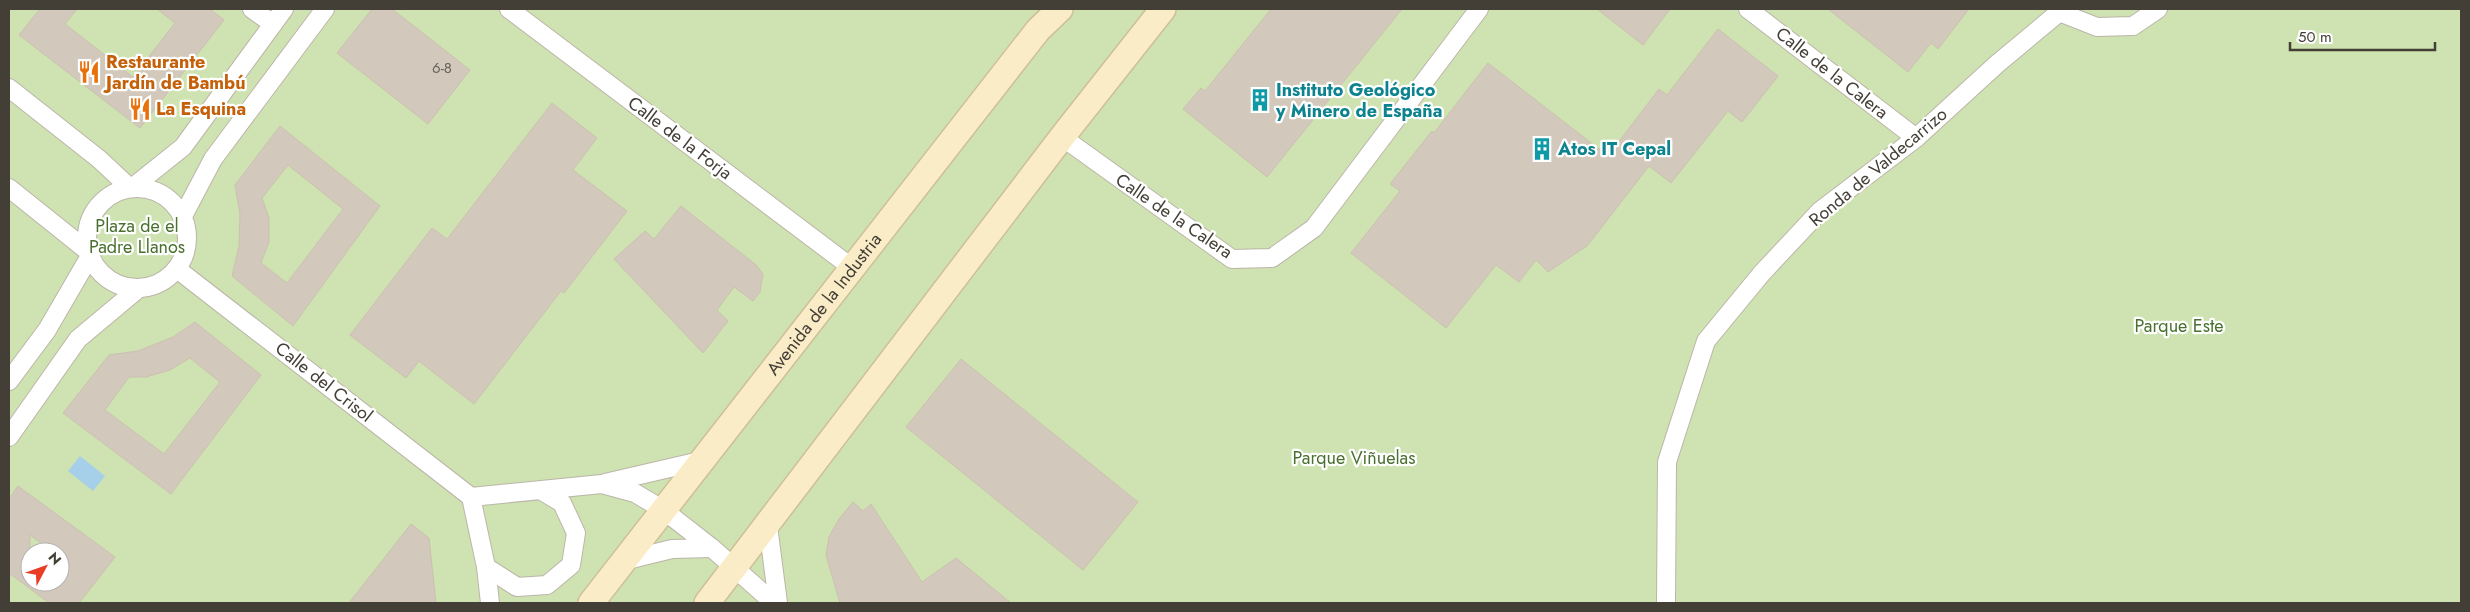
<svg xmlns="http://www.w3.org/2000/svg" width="2470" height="612" font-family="Jost,sans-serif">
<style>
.green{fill:#cee3b1;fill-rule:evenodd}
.water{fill:#a6d0ea}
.building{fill:#d2c9bc;stroke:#ccc0b0;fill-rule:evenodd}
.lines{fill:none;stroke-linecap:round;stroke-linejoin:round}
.street-casing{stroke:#bcb5a9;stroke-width:20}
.secondary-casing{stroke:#cebf98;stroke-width:28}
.street{stroke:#fff;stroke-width:18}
.secondary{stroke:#faecc7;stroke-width:25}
.labels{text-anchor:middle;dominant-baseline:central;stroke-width:4.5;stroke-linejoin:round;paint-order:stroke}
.number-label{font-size:15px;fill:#676158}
.food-label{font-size:18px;font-weight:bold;fill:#c56008;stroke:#fff;text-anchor:start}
.street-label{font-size:18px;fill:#433e36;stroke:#fff}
.culture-label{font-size:18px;font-weight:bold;fill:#0d838f;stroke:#fff;text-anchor:start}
.park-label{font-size:18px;fill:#49702e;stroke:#fff}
</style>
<rect width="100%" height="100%" fill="#f1ede6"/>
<!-- green -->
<path class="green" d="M9,9h2452v594h-2452zM30,552h30v30h-30z"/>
<!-- water -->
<path class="water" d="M80,456l25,20 -12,15 -25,-20z"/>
<!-- building -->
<g class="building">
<path d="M40,9h37l-12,15 68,53 42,-54 -18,-14h53l14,11 -84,108 -121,-93z"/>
<path d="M372,9h20l78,61 -42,54 -91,-71z"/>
<path d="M1271,9h131l-135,168 -84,-68 18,-21 4,3z"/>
<path d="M1597,9h73l-27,36z"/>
<path d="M1828,9h141l-31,40 -7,-6 -23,29z"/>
<path d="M1718,29l60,47 -36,46 -14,-11 -57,72 -22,-17 -62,80 -39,26 -12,-12 -17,22 -23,-17 -50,63 -95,-75 49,-62 -10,-7 42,-53 2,2 54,-70 120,93 51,-67 8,6z"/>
<path d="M552,103l45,35 -24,32 54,41 -63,82 -3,-2 -87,113 -55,-43 -13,17 -56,-43 82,-107 15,11z"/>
<path d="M280,126l100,80 -87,120 -61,-50 7,-30 1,-32 -5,-29zM288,165l55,44 -56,74 -26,-20 8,-21v-24l-7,-20z"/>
<path d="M681,206l74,58 8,10 -3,18 -7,9 -19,-14 -17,23 11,11 -25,32 -89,-94 31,-28 9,8z"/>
<path d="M195,322l66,53 -90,119 -108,-81 46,-58 29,-4 35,-14zM190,358l30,24 -56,72 -59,-44 24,-33h17l24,-7z"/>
<path d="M961,359l177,143 -55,68 -177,-143z"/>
<path d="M18,486l97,71 -36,46h-30l-40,-30v-74zM30,535l23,17h7v30h-30z"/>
<path d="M853,502l10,9 8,-7 51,78 34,-24 55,45h-171l-14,-48 3,-18 10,-18z"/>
<path d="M411,524l18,14 7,65h-87z"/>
</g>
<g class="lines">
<defs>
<g id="street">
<path d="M252,9l21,15"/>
<path d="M509,9l342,258"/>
<path d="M1748,9l168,129"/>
<path d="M2058,9l1,3 38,15 36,-1 25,-17"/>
<path d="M9,88l90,71 31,29"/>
<path d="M1062,137l170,122 40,-1 42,-30 165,-219"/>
<path d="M133,187l50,-40 101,-138"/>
<circle cx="137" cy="238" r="50"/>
<path d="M9,188l80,64"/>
<path d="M183,216l30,-57 112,-150"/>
<path d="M177,269l294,228"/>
<path d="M9,381l38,-51 43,-74"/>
<path d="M9,437l69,-98 61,-51"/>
<path d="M605,483l95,-22"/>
<path d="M471,497l131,-13 33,9 27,16 50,39 62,55"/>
<path d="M471,497l15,70 4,36"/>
<path d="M768,526l10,77"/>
<path d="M623,561l49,-12 40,-1"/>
<path d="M486,567l31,20 30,-2 24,-20 5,-32 -14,-30 -20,-12"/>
<path d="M1666,603l1,-141 39,-121 56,-68 58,-62 96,-73 81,-74 66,-55"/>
</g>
<g id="secondary">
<path id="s1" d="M591,603l447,-573 22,-21"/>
<path d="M707,603l355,-466 101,-128"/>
</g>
</defs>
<!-- street casing -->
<use href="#street" class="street-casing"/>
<!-- secondary casing -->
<use href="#secondary" class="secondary-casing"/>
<!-- street -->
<use href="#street" class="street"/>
<!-- secondary -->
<use href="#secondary" class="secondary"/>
</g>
<!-- icons -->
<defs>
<symbol id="restaurant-bare" viewBox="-9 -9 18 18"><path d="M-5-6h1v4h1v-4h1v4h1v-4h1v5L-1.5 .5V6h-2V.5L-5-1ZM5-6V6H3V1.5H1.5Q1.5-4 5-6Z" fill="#e8710a" stroke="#fff" stroke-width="2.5" paint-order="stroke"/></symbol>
<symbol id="building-bare" viewBox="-9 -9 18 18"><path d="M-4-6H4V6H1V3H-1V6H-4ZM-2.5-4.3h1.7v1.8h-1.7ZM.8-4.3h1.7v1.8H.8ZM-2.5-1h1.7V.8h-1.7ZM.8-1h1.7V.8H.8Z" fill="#0f9aa8" stroke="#fff" stroke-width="2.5" paint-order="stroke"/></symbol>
</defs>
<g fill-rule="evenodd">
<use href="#restaurant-bare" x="73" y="56" width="32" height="32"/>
<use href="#building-bare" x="1244" y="84" width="32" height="32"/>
<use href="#restaurant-bare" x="124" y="93" width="32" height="32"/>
<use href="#building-bare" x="1526" y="133" width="32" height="32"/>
</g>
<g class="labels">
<!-- number labels -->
<g class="number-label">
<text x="442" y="68">6-8</text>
</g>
<!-- food labels -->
<g class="food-label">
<text x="106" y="62">Restaurante<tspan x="106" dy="21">Jardín de Bambú</tspan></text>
<text x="156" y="109">La Esquina</text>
</g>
<!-- street labels -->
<g class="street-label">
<text transform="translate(1832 73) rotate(38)">Calle de la Calera</text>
<text transform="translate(680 138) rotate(37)">Calle de la Forja</text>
<text transform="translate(1878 167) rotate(-40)">Ronda de Valdecarrizo</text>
<text transform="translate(1174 216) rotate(34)">Calle de la Calera</text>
<text stroke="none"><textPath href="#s1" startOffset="379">Avenida de la Industria</textPath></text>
<text transform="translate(324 382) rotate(38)">Calle del Crisol</text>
</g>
<!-- culture labels -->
<g class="culture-label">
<text x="1276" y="90">Instituto Geológico<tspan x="1276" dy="21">y Minero de España</tspan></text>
<text x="1558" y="149">Atos IT Cepal</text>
</g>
<!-- park labels -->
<g class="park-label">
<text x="137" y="226">Plaza de el<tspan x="137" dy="21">Padre Llanos</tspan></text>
<text x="2179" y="326">Parque Este</text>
<text x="1354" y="458">Parque Viñuelas</text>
</g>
</g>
<!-- border -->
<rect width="2470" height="612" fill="none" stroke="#433e36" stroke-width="20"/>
<!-- north arrow -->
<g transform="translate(45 567) rotate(49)"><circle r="24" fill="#ffffff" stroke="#b4b2af"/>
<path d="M0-4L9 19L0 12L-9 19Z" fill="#e93e25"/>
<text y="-8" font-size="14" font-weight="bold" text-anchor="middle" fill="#433e36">N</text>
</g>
<!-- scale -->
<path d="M2290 42v8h145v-8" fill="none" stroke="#433e36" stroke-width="2.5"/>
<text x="2298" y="42" font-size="15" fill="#433e36" stroke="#ffffff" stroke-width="4" paint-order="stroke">50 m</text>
</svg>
